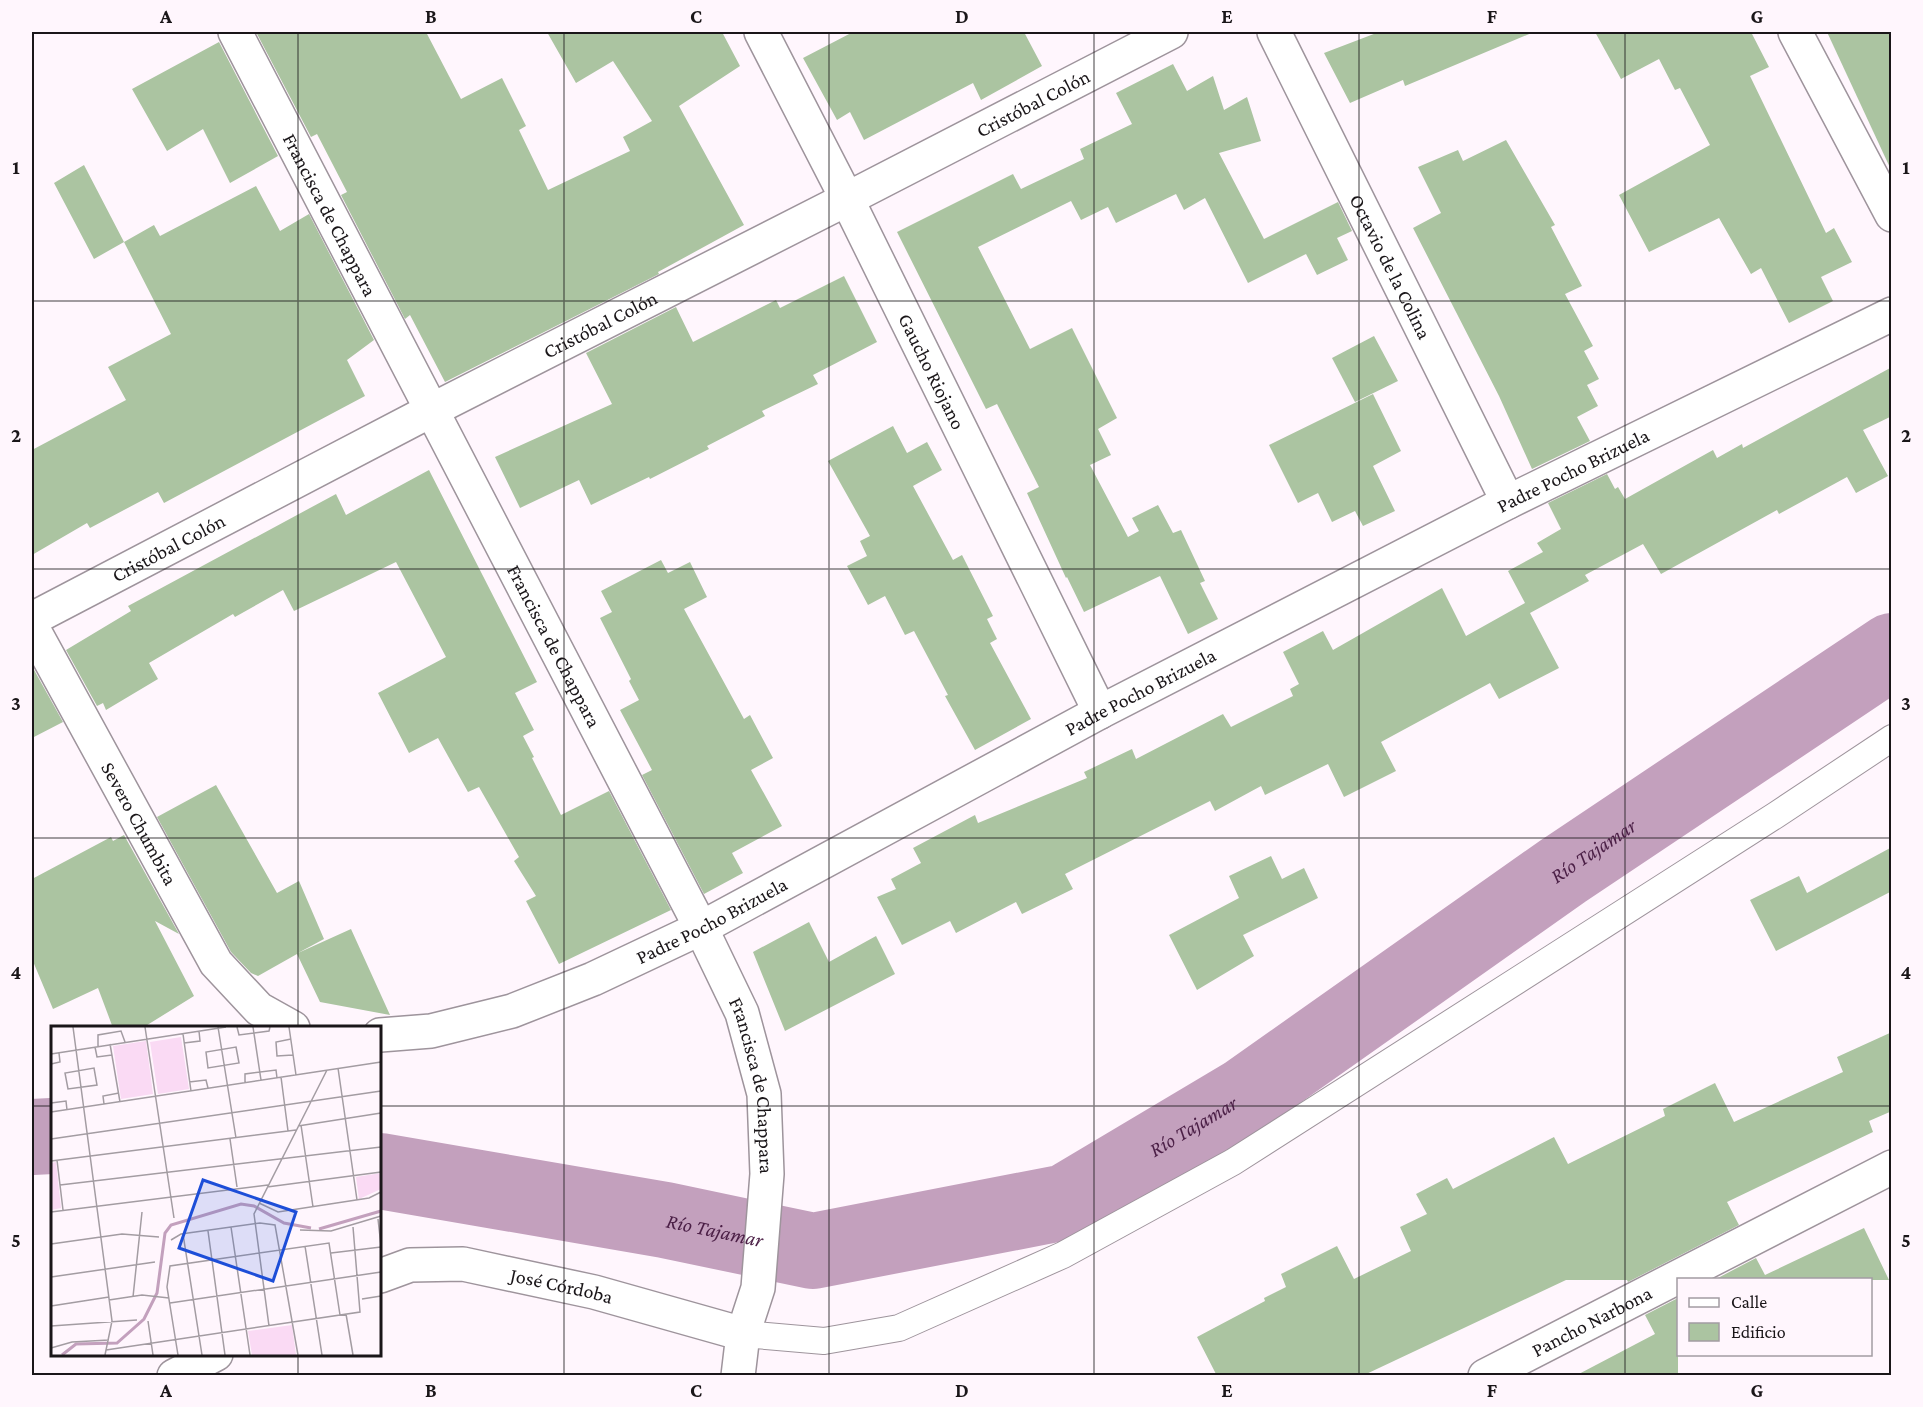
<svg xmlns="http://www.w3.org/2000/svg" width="1923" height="1407" font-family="'Crimson Pro',serif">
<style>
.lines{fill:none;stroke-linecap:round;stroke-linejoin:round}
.river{stroke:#c3a0bd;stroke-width:76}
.building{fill:#abc4a1}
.lane-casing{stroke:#9e949c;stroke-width:28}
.street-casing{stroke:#9e949c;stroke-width:36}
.lane{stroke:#fff;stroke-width:26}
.street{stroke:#fff;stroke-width:33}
.grid{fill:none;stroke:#1a1619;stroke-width:1.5;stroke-opacity:0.55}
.labels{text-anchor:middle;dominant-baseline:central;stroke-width:5;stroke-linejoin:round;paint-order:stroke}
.street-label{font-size:20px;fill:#1a1619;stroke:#fff6fd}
.water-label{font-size:21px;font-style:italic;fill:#4b1f46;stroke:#fff6fd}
.inset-river{fill:none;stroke:#c3a0bd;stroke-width:3}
.inset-road{fill:none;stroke:#a39ca2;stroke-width:1.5}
.view{fill:#1d4ed8;fill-opacity:0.15;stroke:#1d4ed8;stroke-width:3}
.inset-edge{fill:none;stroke:#1a1619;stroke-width:3}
.neatline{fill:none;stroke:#1a1619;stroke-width:2}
.grid-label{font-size:20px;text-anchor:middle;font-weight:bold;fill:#1a1619}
</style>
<rect width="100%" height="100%" fill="#fff6fd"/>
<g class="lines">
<!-- river -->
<g class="river">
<path d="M32,1137l20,-1"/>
<path id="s1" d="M380,1171l285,49 148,31 253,-49 178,-106 319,-225 329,-220"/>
</g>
</g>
<!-- building -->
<g class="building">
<path d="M256,32h170l35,67 41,-21 24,48 -7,4 29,60 82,-39 -7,-14 29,-16 -39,-60 -37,22 -29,-51h175l18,34 -67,44 6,-4 65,119 -86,47 1,2 -214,108 -35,-67 -5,4 -64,-124 6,-3 -30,-58 -6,3z"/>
<path d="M853,32h171l18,34 -61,34 -8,-17 -109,57 -14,-28 -13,8 -34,-62z"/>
<path d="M1379,32h155l-129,54 -2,-6 -53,23 -26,-50z"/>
<path d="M1595,32h156l18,35 -19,9 76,157 8,-5 18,34 -31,15 12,24 -44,22 -28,-55 -10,6 -32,-56 -70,34 -30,-57 91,-50 -30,-57 -5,2 -16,-31 -38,20z"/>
<path d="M1827,32h65v140z"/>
<path d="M219,42l59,114 -48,27 -27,-54 -36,22 -35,-62z"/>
<path d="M1173,64l14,27 26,-15 11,34 23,-13 14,44 -42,12 45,86 74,-37 14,29 -15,7 11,22 -31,15 -11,-21 -58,29 -43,-85 -21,12 -8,-16 -60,29 -8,-16 -27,13 -10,-19 -93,46 52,102 42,-21 45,90 -19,11 13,26 -21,10 38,72 11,-6 -7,-13 26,-13 15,28 8,-3 24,51 -5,2 18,36 -30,15 -28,-58 -76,36 -17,-35 -1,1 -39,-85 12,-6 -42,-83 -11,5 -89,-177 116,-58 8,15 63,-30 -4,-10 52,-25 -16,-31z"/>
<path d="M1506,140l49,85 -4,2 31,59 -17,8 28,52 -9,5 15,28 -12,6 11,21 -21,11 13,24 -58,28 -33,-73 -86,-168 28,-15 -23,-46 40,-17 5,11z"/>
<path d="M84,165l40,77 30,-17 6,11 96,-50 24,45 29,-17 65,126 -27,20 18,36 -201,107 -6,-11 -68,36 -3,-5 -55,32v-105l94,-50 -18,-33 63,-33 -47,-92 -30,17 -40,-76z"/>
<path d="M844,276l33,66 -64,33 5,9 -56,27 3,5 -58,30 2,3 -59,30 -1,-2 -58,28 -12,-25 -59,28 -25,-51 117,-53 -26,-51 90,-46 17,35 83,-42 4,8z"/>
<path d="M1374,336l24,45 -43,21 -23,-44z"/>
<path d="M1892,367v49l-29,14 25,46 -32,17 -9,-16 -68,37 -2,-4 -116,64 -18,-30 -58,31 4,6 -59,32 29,55 -60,31 -9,-16 -109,59 15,29 -52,26 -16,-33 -63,31 -4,-9 -46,25 -5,-10 -145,73 8,15 -51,25 -6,-12 -60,31 -6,-12 -48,24 -25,-48 19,-8 -5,-10 30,-16 -8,-15 62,-33 3,8 109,-45 -3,-6 48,-23 4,10 87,-45 8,13 62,-31 -3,-7 9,-5 -16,-32 40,-21 10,19 109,-62 24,48 59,-33 -17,-32 35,-19 -6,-9 24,-14 -13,-26 59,-29 8,15 3,-2 7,12 88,-49 4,8 25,-14 1,4z"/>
<path d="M1373,394l28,57 -28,15 22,45 -32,15 -8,-15 -23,11 -14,-29 -20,10 -29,-58z"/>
<path d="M893,426l14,27 20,-11 15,28 -29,16 40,74 9,-5 31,61 -6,3 10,20 -7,4 41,76 -56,31 -30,-54 3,-1 -34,-64 -9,4 -20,-39 -17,9 -21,-39 20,-10 -7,-15 10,-5 -42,-75z"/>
<path d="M429,470l108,212 -22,11 19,37 -11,6 11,21 -2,1 29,57 48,-24 62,119 -112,54 -33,-63 10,-5 -22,-35 5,-4 -40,-70 -11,5 -30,-54 -29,15 -31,-60 68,-36 -50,-95 -102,49 -11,-21 -48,27 -2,-3 -84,49 9,16 -52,31 -3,-7 -6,3 -31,-56 65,-39 -3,-5 208,-112 10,21z"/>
<path d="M661,560l7,13 22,-11 17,35 -23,12 60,110 6,-4 23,43 -22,12 31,56 -50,27 11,20 -39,21 -62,-119 10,-5 -32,-60 19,-10 -10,-19 2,-2 -31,-61 12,-6 -11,-21z"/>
<path d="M33,668l30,54 -31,16v-69z"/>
<path d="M216,785l61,108 22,-12 25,58 -26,14 53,-24 39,86 -70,-13 -23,-48 -39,22 -7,-3 -20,-21 -74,-135z"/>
<path d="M124,835l55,99 -24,-13 39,75 -50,31 -5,1h-26l-15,-40 -45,21 -21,-50v-80l79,-42 2,4z"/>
<path d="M1892,847v44l-116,60 -26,-51 49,-24 8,17z"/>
<path d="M1271,856l11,23 22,-11 14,30 -75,37 11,21 -57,34 -28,-55 70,-37 -10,-22z"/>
<path d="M809,922l20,40 47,-26 19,38 -110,57 -32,-79z"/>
<path d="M1892,1032v79l-23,10 4,11 -146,70 12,23 -111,57 -1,-2h-61l-204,96h-145l-20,-39 68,-36 -1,-3 22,-11 -5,-13 56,-28 17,33 57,-28 -11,-24 27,-13 -11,-20 31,-16 6,11 101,-52 14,27 97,-48 -2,-7 52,-26 19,39 109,-50 -6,-15z"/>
<path d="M1864,1228l25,52h-175l42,-22 9,17z"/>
<path d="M1678,1298v78h-103l80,-42 -10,-19z"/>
</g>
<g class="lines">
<defs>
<path id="lane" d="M743,1334l81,7 75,-13 164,-73 170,-93 543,-347 116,-77"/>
<g id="street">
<path id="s2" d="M235,32l466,896 41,85 22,81 3,80 -9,114 -15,46 -5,42"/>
<path id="s3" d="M761,32l86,167 253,513"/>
<path id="s4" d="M1274,32l234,470"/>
<path d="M1795,32l97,183"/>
<path id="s5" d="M32,619l398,-208 417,-212 324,-167"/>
<path id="s6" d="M32,627l184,336 43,46 34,19"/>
<path id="s7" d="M380,1035l51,-4 81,-20 81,-32 108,-51 399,-216 408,-210 384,-188"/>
<path id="s8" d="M380,1276l30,-11 53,-1 131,28 149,42"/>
<path d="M174,1376l42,-22"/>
<path id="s9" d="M1485,1376l407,-209"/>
</g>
</defs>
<!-- lane casing -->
<use href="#lane" class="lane-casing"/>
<!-- street casing -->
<use href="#street" class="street-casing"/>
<!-- lane -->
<use href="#lane" class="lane"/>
<!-- street -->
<use href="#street" class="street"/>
</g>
<!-- grid -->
<path class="grid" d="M298,32v996M564,32v1344M829,32v1344M1094,32v1344M1359,32v1344M1625,32v1344M32,301h1860M32,569h1860M32,838h1860M32,1106h20M380,1106h1512M298,1354v22"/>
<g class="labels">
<!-- street labels -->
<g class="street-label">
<text stroke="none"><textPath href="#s5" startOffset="1126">Cristóbal Colón</textPath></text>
<text stroke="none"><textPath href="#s2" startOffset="206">Francisca de Chappara</textPath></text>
<text stroke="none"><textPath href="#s4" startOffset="262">Octavio de la Colina</textPath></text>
<text stroke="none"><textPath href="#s5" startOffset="640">Cristóbal Colón</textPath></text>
<text stroke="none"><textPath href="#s3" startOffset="380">Gaucho Riojano</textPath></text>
<text stroke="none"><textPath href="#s7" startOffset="1326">Padre Pocho Brizuela</textPath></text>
<text stroke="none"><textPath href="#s5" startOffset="154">Cristóbal Colón</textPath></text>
<text stroke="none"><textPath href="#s2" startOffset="692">Francisca de Chappara</textPath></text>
<text stroke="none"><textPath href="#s7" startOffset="840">Padre Pocho Brizuela</textPath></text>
<text stroke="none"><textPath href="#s6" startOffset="224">Severo Chumbita</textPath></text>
<text stroke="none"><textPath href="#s7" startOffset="354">Padre Pocho Brizuela</textPath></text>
<text stroke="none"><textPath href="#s2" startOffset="1178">Francisca de Chappara</textPath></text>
<text stroke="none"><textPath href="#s8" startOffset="186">José Córdoba</textPath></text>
<text stroke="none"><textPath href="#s9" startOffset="120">Pancho Narbona</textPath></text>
</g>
<!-- water labels -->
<g class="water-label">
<text stroke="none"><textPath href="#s1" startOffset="1332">Río Tajamar</textPath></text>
<text stroke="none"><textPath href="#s1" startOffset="846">Río Tajamar</textPath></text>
<text stroke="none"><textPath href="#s1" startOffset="340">Río Tajamar</textPath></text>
</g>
</g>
<!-- overview -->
<g transform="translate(51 1026)">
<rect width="330" height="330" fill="#fff6fd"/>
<path d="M130,11l8,52 -31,5 -8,-52zM95,15l7,53 -32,5 -8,-53zM5,136l5,46 -10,2v-47zM330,147v16l-22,10 -3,-22zM241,299l4,30h-44l-4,-24z" fill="#fadaf4"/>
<path class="inset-river" d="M268,203l62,-18M11,329l14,-11 41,-1 27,-24 13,-26 8,-60 6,-8 70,-21 13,2 30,17 27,5"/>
<path class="inset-road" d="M22,1l39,294 -7,34M94,1l29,191M167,1l18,111M186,1l2,8 30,-4 1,-4M202,1l8,53M238,1l7,48M132,8l8,57M240,13l-15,3 1,14 16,-1M133,17l16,-2 -1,-10M59,18l10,58M47,20v-11l23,-4 4,11M44,21l2,10 15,-2M185,21l3,16 -31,5 -2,-16zM0,28l175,-27M0,38l9,-2 -1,-9M43,42l3,17 -29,4 -3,-16zM287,42l19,132M230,51l7,54M138,56l17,-2 2,8M194,57v-9l31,-4 1,8M0,77l15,-2 1,9M53,78l-1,-8 16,-3M0,86l330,-50M250,99l12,82M247,100l83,-13M0,113l330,-48M179,113l7,48M6,134l6,50M0,135l245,-31M9,159l321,-38M216,161l114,-15M208,177l19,9 91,-14 12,-6M0,186l217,-27M327,193l3,27M180,201l19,128M249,204l31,1 50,-15M157,205l17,124M132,208l19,121M120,214l10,-6 79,-11 15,2 23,130M0,218l71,-10 37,3M254,220l17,109M280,227l50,-6M0,251l104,-15M82,271l9,-85M311,273l19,-3M58,274l33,-5 27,3M119,277l211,-31M0,280l58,-9M295,288l7,41M97,295l5,34M0,300l86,-6M218,300l-15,-112 73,-144M0,322l21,-6 37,-2M55,324l254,-38 -7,-85M127,329l-11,-68 3,-21 159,-23 11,72"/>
<path class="view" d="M152,154l93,32 -23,69 -94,-33z"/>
<rect width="330" height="330" class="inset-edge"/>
</g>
<!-- border -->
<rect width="1923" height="1407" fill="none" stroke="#fff6fd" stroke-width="66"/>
<!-- legend -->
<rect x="1677" y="1278" width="195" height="78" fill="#fff6fd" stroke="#a39ca2" stroke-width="1.5"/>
<rect x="1689" y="1298" width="30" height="9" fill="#ffffff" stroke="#a39ca2" stroke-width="1.5"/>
<text x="1731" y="1308" font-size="18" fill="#1a1619">Calle</text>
<rect x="1689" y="1323" width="30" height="18" fill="#abc4a1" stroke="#a39ca2" stroke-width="1.5"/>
<text x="1731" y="1338" font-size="18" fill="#1a1619">Edificio</text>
<rect x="33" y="33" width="1857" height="1341" class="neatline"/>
<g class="grid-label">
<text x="166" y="23">A</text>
<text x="431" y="23">B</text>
<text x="696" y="23">C</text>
<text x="962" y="23">D</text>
<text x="1227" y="23">E</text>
<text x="1492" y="23">F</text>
<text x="1757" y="23">G</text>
<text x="16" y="174">1</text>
<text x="1906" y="174">1</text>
<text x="16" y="442">2</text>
<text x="1906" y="442">2</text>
<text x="16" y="710">3</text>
<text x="1906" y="710">3</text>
<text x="16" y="979">4</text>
<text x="1906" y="979">4</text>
<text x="16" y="1247">5</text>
<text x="1906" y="1247">5</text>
<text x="166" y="1397">A</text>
<text x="431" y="1397">B</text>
<text x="696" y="1397">C</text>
<text x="962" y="1397">D</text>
<text x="1227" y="1397">E</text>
<text x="1492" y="1397">F</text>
<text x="1757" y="1397">G</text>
</g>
</svg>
